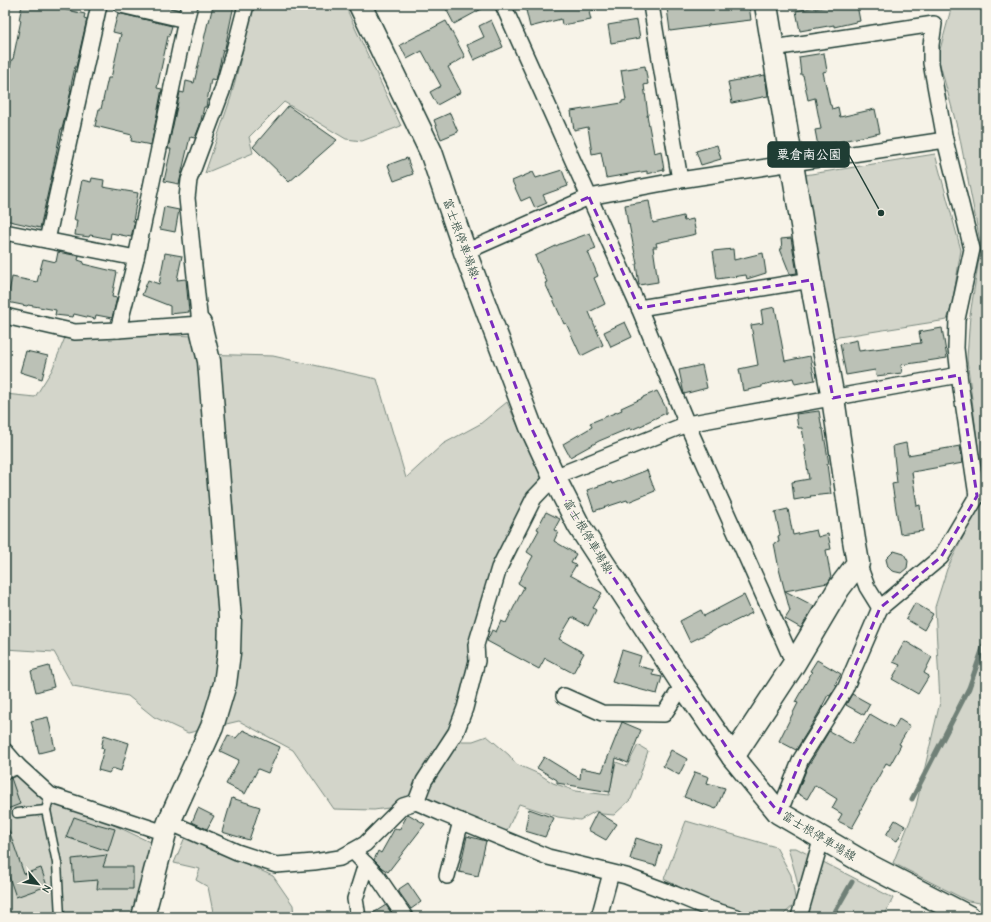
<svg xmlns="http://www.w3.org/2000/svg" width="991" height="922" font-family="'Comic Neue','Klee One',sans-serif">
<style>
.green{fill:#d3d5ca;stroke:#79897f}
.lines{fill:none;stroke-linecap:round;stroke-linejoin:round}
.stream{stroke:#6f8077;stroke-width:5}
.building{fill:#bbc1b6;stroke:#1f3d34}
.lane-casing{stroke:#1f3d34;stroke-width:11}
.street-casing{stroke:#1f3d34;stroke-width:18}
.secondary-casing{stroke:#1f3d34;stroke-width:25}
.lane{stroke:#f7f3e8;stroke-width:8}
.street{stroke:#f7f3e8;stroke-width:15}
.secondary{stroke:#f7f3e8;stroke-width:22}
.marked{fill:none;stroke:#7b2cbf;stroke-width:3;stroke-dasharray:8 5;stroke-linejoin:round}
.labels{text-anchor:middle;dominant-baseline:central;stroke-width:3.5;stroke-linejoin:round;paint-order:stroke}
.street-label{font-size:12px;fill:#1f3d34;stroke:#f7f3e8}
.leader{fill:none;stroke:#1f3d34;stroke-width:1.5}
.callout-dot{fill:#1f3d34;stroke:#f7f3e8;stroke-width:1.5}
.callout{fill:#1f3d34;stroke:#1f3d34;stroke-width:1.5}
.callout-label{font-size:13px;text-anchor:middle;font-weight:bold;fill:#fff}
</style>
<rect width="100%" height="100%" fill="#f7f3e8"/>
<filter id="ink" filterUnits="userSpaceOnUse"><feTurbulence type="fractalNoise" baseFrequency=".025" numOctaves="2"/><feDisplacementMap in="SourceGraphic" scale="8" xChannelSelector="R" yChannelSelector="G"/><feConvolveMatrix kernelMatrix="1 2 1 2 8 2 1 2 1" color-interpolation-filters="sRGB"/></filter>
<g filter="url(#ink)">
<!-- green -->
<g class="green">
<path d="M254,5h91l11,25 45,96 -39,15 -16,-2 -62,-37 -35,35 4,16 -48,20 26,-76z"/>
<path d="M952,5h34v899l-18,-3 -75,-38 23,-57 24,-104 -5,-95 12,-38 37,-74 -17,-136 3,-44 11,-69 -22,-112 -21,-77z"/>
<path d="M935,154l26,96 -9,55 -5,15 -115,18 -27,-163z"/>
<path d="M68,330l126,6 3,18 76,2 104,23 29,99 37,-34 37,-20 27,-22 35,76 -43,78 -34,152 -49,90 -13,8 -29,4 -40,-1 -41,-59 -54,-29 -51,12 -34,-16 -26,-21 -55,-10 -19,-34 -49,-3v-255l30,3 17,-27z"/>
<path d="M487,736l22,19 7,9 23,10 14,9 23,8 33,4 7,-33 11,4 11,-21 10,6 -11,33 -6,15 -17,16 -12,-1 -6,-3 -16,9 -22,-3 -39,-13 -15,33 -87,-36 37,-60h19z"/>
<path d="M15,767l35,28 102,48 -16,74h-131v-146z"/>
<path d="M686,821l90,26 15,28 5,28 -13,12 -33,2 -40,-14 -46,-24z"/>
<path d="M185,837l6,2 82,37 20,29 1,12h-80l-6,-30 -12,-7 4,-11 -26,-6z"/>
<path d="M788,848h8l97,50 -9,19h-80l-8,-41z"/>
</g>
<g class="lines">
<!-- stream -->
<g class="stream">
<path d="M912,799l57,-111 17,-49"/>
<path d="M832,917l20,-35"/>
</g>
</g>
<!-- building -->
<g class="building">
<path d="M22,5h23l40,9 -1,4 3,1 -11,48h-1l-5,23 1,1 -9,38h-1l-8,40v1l-13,58 -35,-8v-112l4,-23h-3l6,-26h1l8,-39h-2z"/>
<path d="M213,5h21l-9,43v2h-2l-7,30 -5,-1 -5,28h-2l-4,18 -5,13 -5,-1 -11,47 -15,-3 7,-32h-3l12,-57 4,1 2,-12 8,2 14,-61h1z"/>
<path d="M444,5h45l-35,19z"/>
<path d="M535,5h16v3l18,-3h26l1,5 -7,2 2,8 -29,5 -1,-6 -31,8 -4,-17 9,-2z"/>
<path d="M695,5h54l2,15 -43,5v1l-38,5 -3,-23z"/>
<path d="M833,5h24l3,16 -26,6v-2l-34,6 -4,-20 19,-4v2z"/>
<path d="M118,13l54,13 -3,10h-1l-11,52 5,1 -11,56 -20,-4 1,-6 -37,-9 4,-17h2l7,-31h3l10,-44 -8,-2z"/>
<path d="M491,20l12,27 -29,13 -7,-15 17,-8 -5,-11z"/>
<path d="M637,20l3,18 -29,5 -3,-18z"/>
<path d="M446,21l19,36 -17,10 13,25 -24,13 -7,-13 11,-6 -19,-35 -15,8 -7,-14z"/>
<path d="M824,53l3,18 -4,1 7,33h1l1,4 6,-2 2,10 35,-8 5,24 -62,13 -3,-16 6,-1 -6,-31 -7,2 -5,-25h-2l-2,-18z"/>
<path d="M645,66l3,18 -4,1 4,30h-1l7,38 7,-2 3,19 -17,4v-3l-41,7 -5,-26 -9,2 -4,-27 -14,3 -3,-19 51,-8v-2l4,-1 -5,-30z"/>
<path d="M765,75l3,21 -36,7 -4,-21z"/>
<path d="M288,106l49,34 -48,42 -36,-35z"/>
<path d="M450,113l8,19 -17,7 -7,-19z"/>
<path d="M717,145l4,14 -20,6 -5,-14z"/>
<path d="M407,158l6,16 -19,7 -6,-16z"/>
<path d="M562,170l6,16 -25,9 4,8 -12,5 -5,-11 -9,4 -9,-20 21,-9 3,6z"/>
<path d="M92,178l12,2 -1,7 35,6 -5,28h2l-4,16 -20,-4 -1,6 -20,-4 -1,2 -14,-2 2,-15h-3l8,-40 9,2z"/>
<path d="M649,201l4,22 30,-7 1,5 9,-2 3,15 -40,9 1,4h-4l5,35 -19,3 -3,-21h1l-8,-40 -1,1 -3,-20z"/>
<path d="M164,207l15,3 -4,22 -15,-3z"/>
<path d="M590,233l6,16 -8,3 10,24 -4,2 11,26 -16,8 14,33 -22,11 -15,-33 -2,1 -12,-27v1l-7,-15 2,-1 -12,-26 25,-12z"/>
<path d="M791,238l6,35 -7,1 -10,-25h2l-1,-10z"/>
<path d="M733,249l1,11 29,-7 3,20 -19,6 -1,-4 -29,4 -4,-28z"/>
<path d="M58,252l21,4 -1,4 6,2 -1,2 34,8 -5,25 5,1 -5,20 -16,-3 -1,4 -21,-5 -1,3 -18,-2 1,-5 -28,-5 -1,1 -20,-4 5,-25 25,5 6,-23 13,3z"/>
<path d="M165,253l17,3 -5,24 9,-1 3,33 -19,2v-8l-28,-11 6,-15 11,4z"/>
<path d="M775,307l10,54 25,-5 5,24 -20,4 -2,-6 -31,7v2l-19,4 -4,-22 19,-4 -7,-40 12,-2 -2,-13z"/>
<path d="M625,322l7,15 -21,10 -7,-15z"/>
<path d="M942,328l5,30 -46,7 1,8 -26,3 -1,-6 -29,5 -6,-31 17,-4 2,11 62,-8 -2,-11z"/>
<path d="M26,351l22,5 -6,23 -22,-7z"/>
<path d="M702,365l5,23 -23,6 -5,-24z"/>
<path d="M657,391l9,17v5l-21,10v1l-14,6 -1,-2 -31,13 -29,16 -7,-13 29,-17 -2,-4 32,-13 -1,-2 22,-10v-1z"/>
<path d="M819,411l3,18h1l6,35h-2l4,30 -21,2 1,1 -17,3 -2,-18 17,-3 -4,-26 1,-1 -4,-24h-4l-2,-14z"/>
<path d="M906,443l2,12 52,-9 3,17 -51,9 5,34 3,-1 3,26 -23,3 -8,-50 5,-1 -4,-37z"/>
<path d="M647,470l8,21 -27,11 -1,-2 -33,11 -7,-21 24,-8 1,2z"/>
<path d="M788,509l5,26 23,-5 2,7 10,-3 3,15 -5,1 5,28 -3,5 -43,8 29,15 -13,22 -16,-9 5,-8 -11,-42 -5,-26 5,-1 -1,-6 2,-1 -5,-23z"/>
<path d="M546,512l14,7 -6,11 4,2 -4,9 22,13 -5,9 5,2 -6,10 32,18 -9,15 3,2 -8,16 -16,-9 -13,22 25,14 -11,20 -28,-15 -6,11 -52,-28 5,-11 4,2 5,-11 5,2 18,-36 -6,-4 15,-27 -6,-4 12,-22 -2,-1z"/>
<path d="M894,551l10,3 4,7 -1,7 -6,5 -9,-2 -4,-4 -2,-8z"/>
<path d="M744,595l8,18 -27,13 -1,-1 -34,17 -10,-21 21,-11 3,6z"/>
<path d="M915,603l18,11 -9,16 -18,-11z"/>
<path d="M905,641l27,16 -8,16 5,3 -11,18 -26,-15 8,-14 -7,-3z"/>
<path d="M622,650l19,6 -3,10 16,4 -2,5 10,2 -5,17 -45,-12z"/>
<path d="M817,660l24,14 -6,10 2,1 -7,11 -2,-1 -11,21 -21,34 -17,-9 19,-38 -3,-1 17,-30 -2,-1z"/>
<path d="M49,666l5,21 -18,5 -5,-21z"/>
<path d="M852,694l18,10 -6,11 -18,-10z"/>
<path d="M870,714l24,14 5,-9 11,7 -11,18 2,1 -11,20 -4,-2 -26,48 1,1 -9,16 -14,-7 4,-7 -10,-6 5,-9 -22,-14 -8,14 -10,-6 10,-25 22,-37 23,13z"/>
<path d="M48,717l7,32 -16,4 -8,-32z"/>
<path d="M622,722l19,8 -13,33 -12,-5 -6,34 -53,-9v-3l-20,-12 7,-11 36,22 1,-11 21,4z"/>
<path d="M243,730l37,17 -12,26 -10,-4 -13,25 -19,-10 13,-24 -19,-9 8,-16 8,3z"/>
<path d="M104,735l25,8 -8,28 -9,-3 -3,5 -11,-3 6,-21 -3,-1z"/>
<path d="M671,750l16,9 -8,16 -16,-9z"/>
<path d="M695,772l14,5 -2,6 18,5 -9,21 -32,-12z"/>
<path d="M11,778l9,26 -15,6v-30z"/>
<path d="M232,798l28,9 -11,33 -27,-8z"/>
<path d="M198,808l16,8 -7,13 -15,-7z"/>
<path d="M529,809l25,9 -9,19 -20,-6z"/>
<path d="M597,812l20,12 -11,16 -18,-10z"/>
<path d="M408,814l17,10 -37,48 -6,-4 -8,-8 4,-9 3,2 14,-25 4,2z"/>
<path d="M74,817l23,8v-1l18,5 -7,22 -42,-14z"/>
<path d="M895,820l10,6 -8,15 -11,-6z"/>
<path d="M7,825l17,49 17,-6 6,18 -31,11 -11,-32v-39z"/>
<path d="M467,836l19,5 -8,35 -19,-4z"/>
<path d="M636,838l26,8 -6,20 -26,-7z"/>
<path d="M107,855l-4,12h30v22h-36l1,-9 -24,2 -2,-23z"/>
<path d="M408,883l13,19 -10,7 -12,-17v-3z"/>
<path d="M386,905l8,12h-27z"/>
</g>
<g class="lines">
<defs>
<g id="lane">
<path d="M50,795l-4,15 11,53 3,54"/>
<path d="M17,813l29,-3"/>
</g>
<g id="street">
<path d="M121,5l65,15"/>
<path d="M503,5l136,303 48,116 107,240"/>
<path d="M651,5l29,175"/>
<path d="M773,48l161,-24 -3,21v18l14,77 27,109 -15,70 -1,29 3,27 18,121 -36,61 -61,51 -13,-21 -9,-24"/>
<path d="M5,232l131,26"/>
<path d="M47,240l52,-235"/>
<path d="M465,252l124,-55 91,-17 265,-40"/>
<path d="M639,308l172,-28"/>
<path d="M5,316l70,16 43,-2 82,-6 -5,-48 -8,-78 2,-18 33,-89 16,-55 8,-31"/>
<path d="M118,330l18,-72 50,-238 4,-15"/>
<path d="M564,696l38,17 62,1 19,-29"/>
<path d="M5,751l13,15 32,29 115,38"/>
<path d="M5,771l13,-5"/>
<path d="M416,802l8,-21 32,-49 9,-24 12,-47 -1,-16 23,-77 35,-70 20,-21 133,-53 272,-49"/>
<path d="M779,813l22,-54 44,-70 35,-81"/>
<path d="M169,822l68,30 39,13 38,-3 26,-4 25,-14 38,-38 13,-4 25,11 107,44 78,19 48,18 36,15 26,8"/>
<path d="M353,851l24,25 28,41"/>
<path d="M447,876l14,-55"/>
<path d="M358,917l-3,-18 11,-35"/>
<path d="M599,917l12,-44"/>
<path d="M799,917l23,-80"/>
</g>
<g id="secondary">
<path d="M360,5l71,147 34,100 66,175 23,50 25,49 104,159 50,72 46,56 89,52 101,52"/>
<path d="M733,757l61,-93 45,-76 19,-25 -4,-23 -21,-142 -22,-118 -45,-275"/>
<path d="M143,917l22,-84 4,-11 43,-95 13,-43 4,-31 1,-35 -21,-257 -9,-37"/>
</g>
</defs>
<!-- lane casing -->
<use href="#lane" class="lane-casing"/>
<!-- street casing -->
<use href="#street" class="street-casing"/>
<!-- secondary casing -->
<use href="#secondary" class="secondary-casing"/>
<!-- lane -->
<use href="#lane" class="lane"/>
<!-- street -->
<use href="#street" class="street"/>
<!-- secondary -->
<use href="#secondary" class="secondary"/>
</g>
</g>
<!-- marked area -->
<path class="marked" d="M589,197l50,111 172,-28 22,118 126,-23 18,121 -36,61 -61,51 -35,81 -44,70 -22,54 -46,-56 -154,-231 -48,-99 -66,-175z"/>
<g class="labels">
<!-- street labels -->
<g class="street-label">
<text transform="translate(461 238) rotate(70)">富士根停車場線</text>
<text transform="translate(588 536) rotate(59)">富士根停車場線</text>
<text transform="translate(819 836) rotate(31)">富士根停車場線</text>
</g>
</g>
<!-- callouts -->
<path class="leader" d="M881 213L849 155"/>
<circle class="callout-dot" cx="881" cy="213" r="4"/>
<rect class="callout" x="768" y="142" width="81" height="25" rx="4"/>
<g class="callout-label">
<text x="809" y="159">粟倉南公園</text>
</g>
<!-- margin -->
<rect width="991" height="922" fill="none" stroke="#f7f3e8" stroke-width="20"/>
<rect x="10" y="10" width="971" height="902" fill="none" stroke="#1f3d34" stroke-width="1.5" filter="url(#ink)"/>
<!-- north arrow -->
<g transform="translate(38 884) rotate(119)" stroke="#f7f3e8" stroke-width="3" paint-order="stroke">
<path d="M0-3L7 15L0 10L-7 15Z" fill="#1f3d34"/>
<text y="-6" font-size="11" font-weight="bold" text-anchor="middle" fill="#1f3d34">N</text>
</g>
</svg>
